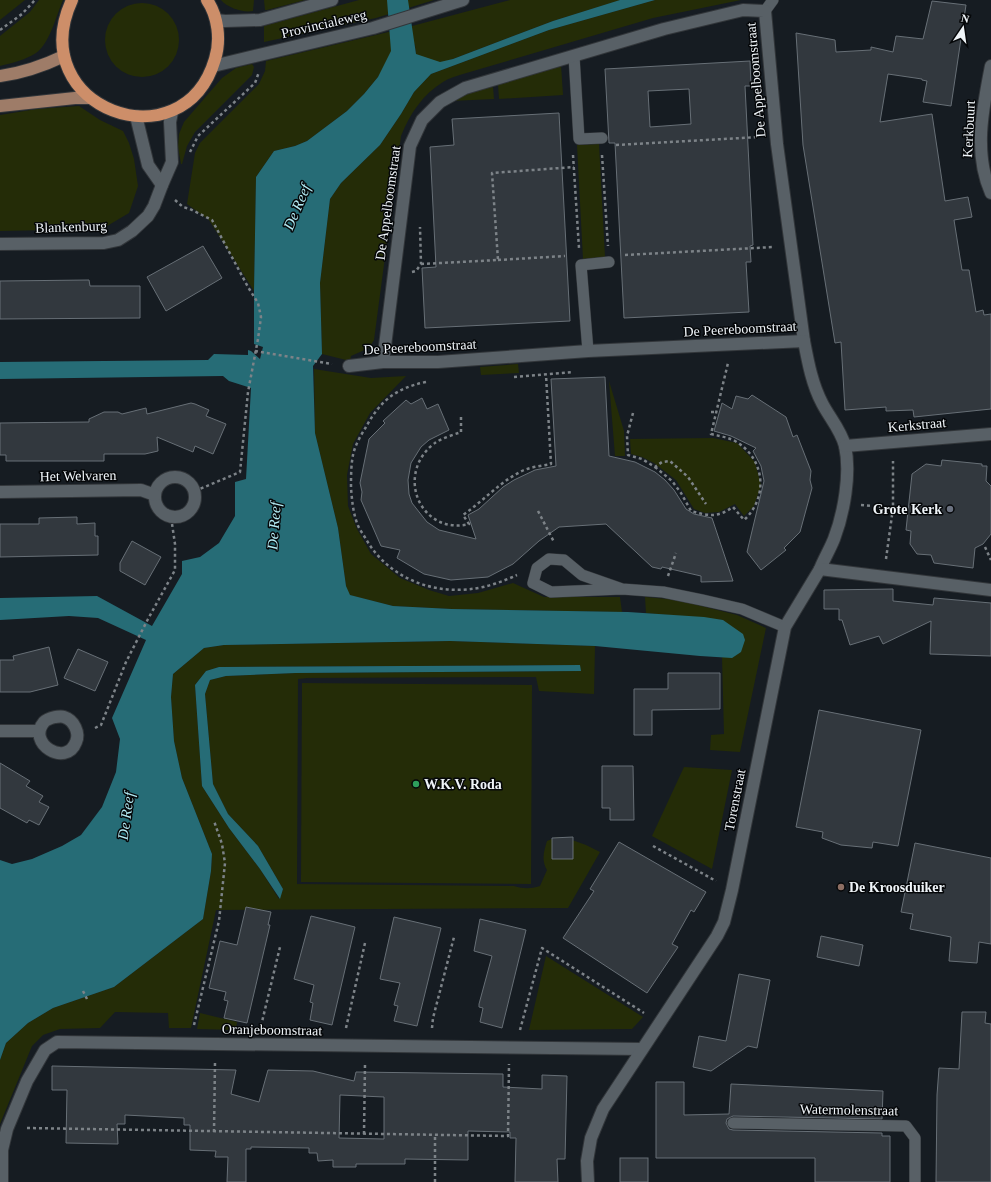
<svg xmlns="http://www.w3.org/2000/svg" width="991" height="1182" font-family="Georgia,serif">
<style>
.green{fill:#242c07;fill-rule:evenodd}
.water{fill:#266c76}
.building{fill:#32383e;stroke:#676f76;fill-rule:evenodd}
.lines{fill:none;stroke-linecap:round;stroke-linejoin:round}
.lane-casing{stroke:#32363a;stroke-width:12}
.street-casing{stroke:#32363a;stroke-width:14}
.secondary-casing{stroke:#32363a;stroke-width:14}
.primary-casing{stroke:#32363a;stroke-width:14}
.highway-casing{stroke:#32363a;stroke-width:14}
.path{stroke:#7d8388;stroke-width:2.5;stroke-dasharray:3 3;stroke-linecap:butt}
.lane{stroke:#586066;stroke-width:11}
.street{stroke:#586066;stroke-width:12}
.secondary{stroke:#586066;stroke-width:12}
.primary{stroke:#9e7c68;stroke-width:12}
.highway{stroke:#cd8e69;stroke-width:12}
.worship-dot{fill:#6b7280;stroke:#050709;stroke-width:1.5}
.leisure-dot{fill:#2e9e5b;stroke:#050709;stroke-width:1.5}
.education-dot{fill:#8d6e63;stroke:#050709;stroke-width:1.5}
.labels{text-anchor:middle;dominant-baseline:central;stroke-width:3;stroke-linejoin:round;paint-order:stroke}
.street-label{font-size:14px;fill:#eff4f8;stroke:#050709}
.poi-label{font-size:14px;font-weight:bold;fill:#eff4f8;stroke:#050709;text-anchor:start}
.water-label{font-size:15px;font-style:italic;fill:#b4ecf5;stroke:#050709}
</style>
<rect width="100%" height="100%" fill="#161c22"/>
<!-- green -->
<g class="green">
<path d="M0,0h25l-25,20z"/>
<path d="M39,0h24c-7,16 -13,43 -27,53 -11,7 -24,10 -36,13v-30l30,-24z"/>
<path d="M221,0h33l-1,11c-10,2 -25,-3 -32,-11z"/>
<path d="M264,0h41l-38,10h-2z"/>
<path d="M359,0h75l-58,18 -112,24v-16z"/>
<path d="M510,0h111l-68,21 -108,41h-10l-19,-7 -1,-11 -31,24 -6,9 -14,17 -17,17 -40,30 -12,5 -21,5 -18,26 -2,114 -45,-71 -22,-16 8,-51 5,-10 59,-59 6,-13 1,-10 131,-31z"/>
<path d="M655,0h86l-88,18 -190,56c-6,2 -14,4 -20,8 -20,12 -34,33 -42,54l-27,204 -5,8 -18,8 -1,5 -28,-7 -2,-71 10,-84 11,-16 39,-38 21,-31 13,-22 17,-18 118,-44z"/>
<circle cx="142" cy="40" r="37"/>
<path d="M252,64l2,3 -2,8 -57,57 -8,14 -5,18h-1l-3,-17 1,-13 5,-12 38,-44 14,-10z"/>
<path d="M561,65l2,30 -64,4 -1,-15z"/>
<path d="M493,87l1,12 -43,2c13,-8 28,-11 42,-14z"/>
<path d="M79,106l21,14 23,11 6,12 5,16 4,27 -9,27 -27,16 -102,2v-116l37,-6z"/>
<path d="M599,144l6,113 -22,2 -6,-114z"/>
<path d="M518,364l1,9 -38,2 -1,-8z"/>
<path d="M314,369l57,9 35,-2 -36,37 -17,31 -6,31 1,31 9,23 14,25 29,24 29,12 20,6 29,-3 35,-10 31,14h76l2,15 -170,-3 -59,-3 -44,-11 -3,-9 -8,-58 -23,-95z"/>
<path d="M609,381l15,50 1,25h-10z"/>
<path d="M713,438l24,5 18,19 6,23 -7,21 -10,10 -9,-12 -16,8 -14,1 -11,-4 -18,-29 -22,-17 -12,-6 -11,-3 -1,-15z"/>
<path d="M645,597l33,3 59,15 29,13 -26,124 -30,-2 1,-15 13,-1 -2,-77 19,-5 -18,-32 -77,-7z"/>
<path d="M450,641l145,5 -1,48 -55,-3 -3,-14 -229,1 -9,1 -1,205 217,2c10,3 16,3 26,0l7,-16c-6,-10 -3,-19 0,-29l10,-4 15,3 14,5 14,7 -32,56 -352,2 -25,118h-22l-1,-15 -53,-1 -15,16 -40,1 -17,6 -11,11 -32,78v-64l6,-17 22,-20 25,-15 61,-21 89,-68 8,-48 1,-17 -30,-76 -8,-37 -3,-44 2,-23 31,-26 20,-3zM579,665l1,6 -284,2 -70,3 -16,4 -5,14 8,90 15,30 30,32 25,43 -4,10 -19,-30 -31,-41 -27,-42 -7,-101 11,-14 13,-4z"/>
<path d="M302,683l230,2 -1,199 -230,-2z"/>
<path d="M684,767l48,3 -20,99 -60,-33z"/>
<path d="M546,956l97,61 -11,12 -103,1z"/>
<path d="M200,1013l37,9 -1,8 -39,-1z"/>
</g>
<!-- water -->
<g class="water">
<path d="M387,0h21l8,54 24,8 13,-3 100,-38 67,-21h35l-106,30 -118,44 -17,18 -13,22 -21,31 -39,38 -11,16 -10,84 2,71 -9,12 2,67 23,95 8,58 4,9 43,11 59,3 176,3 76,5 19,3 20,14 2,6 -4,12 -9,6 -32,-2 -105,-10 -145,-5 -226,4 -20,3 -31,26 -2,23 3,44 8,37 30,76 -1,17 -8,48 -89,68 -61,21 -25,15 -22,20 -6,17v-200l12,4 20,-5 30,-13 19,-11 21,-28 14,-35 4,-33 -8,-21 34,-78 -48,-22 -29,-2 -69,4v-22l97,-2 55,30 30,-52v-13l18,-4 19,-14 16,-27v-34l11,-3 5,-91 -22,-7 -6,-5 -223,3v-17l208,-2 6,-6 34,1v-5l3,1 9,8 3,-12 -9,-3v-53l2,-114 18,-26 21,-5 12,-5 40,-30 17,-17 14,-17 13,-26z"/>
<path d="M580,665l1,6 -285,2 -70,3 -16,4 -5,14 8,90 15,30 30,32 25,43 -3,10 -20,-30 -31,-41 -27,-42 -7,-101 11,-14 13,-4z"/>
</g>
<!-- building -->
<g class="building">
<path d="M932,1l34,4 -15,101 -28,-4 4,-21 -5,-1v-1l-34,-5 -8,48 52,-8 13,87 23,-4 4,20 -18,3 8,50h7l7,42 7,-2 1,5 7,-1v95l-77,8 -1,-7 -27,1v-4l-41,3 -4,-68 -6,1 -32,-198 -7,-112 39,7 1,12 35,-2v-3l22,5 3,-16 27,3z"/>
<path d="M750,61l1,25h-6l8,159 -3,1 1,16h-5l3,50 -125,6 -9,-175h-6l-4,-74zM689,89l2,35 -41,3 -2,-36z"/>
<path d="M559,113l11,208 -145,7 -3,-60 14,-1 -6,-120 24,-2 -2,-26z"/>
<path d="M203,246l19,32 -56,33 -19,-34z"/>
<path d="M89,280l1,6h50v32l-140,1v-38z"/>
<path d="M605,377l4,79 26,6 20,10 10,8 9,10 12,19 8,5 18,4 21,63 -32,1v-6l-39,-9 -1,2 -9,-2 -46,-43 -47,3 -20,14 -26,23 -25,13 -37,3 -27,-6 -27,-16 3,-8 -19,-4 -20,-46 1,-8 -2,-9 9,-44 16,-16 -2,-2 23,-21 5,4 11,-6 5,11 11,-5 11,26 -20,10 -8,7 -10,16 -3,17 1,14 3,9 15,19 12,8 37,9 -8,-24 11,-6 24,-22 11,-7 21,-10 21,-4 -5,-87z"/>
<path d="M752,395l34,22 7,20 4,-2 14,36 -1,9 2,8 -12,44 -16,16 2,2 -25,20 -14,-18 17,-71 -3,-15 -8,-15 3,-3 -25,-12 -17,-5 8,-28 10,6 4,-13 12,3z"/>
<path d="M191,403l4,1 14,6 -3,6 20,8 -13,30 -18,-8 -2,6 -36,-15 1,14 -13,3h-41v7h-98v-6h-6v-32l89,-1v-3l15,-7h14l4,2 24,-6 1,6z"/>
<path d="M942,460l40,4v2h5l-1,15 5,5v48l-8,10 -8,4 -2,20 -39,-5 -3,-8 -14,-1 -7,-10 1,-13 -5,-1 6,-56 14,-10 15,2z"/>
<path d="M77,517v7l18,-1v13h3v19l-98,2v-33h39v-6z"/>
<path d="M132,541l29,16 -16,28 -25,-14v-8z"/>
<path d="M893,589v12l40,4 1,-7 57,5v53l-61,-2 1,-33 -48,23 -4,-8 -29,9 -8,-25h-3v-11h-15v-19z"/>
<path d="M49,647l9,38 -28,7h-30v-32h14l-1,-4z"/>
<path d="M78,649l30,13 -13,29 -31,-13z"/>
<path d="M668,673h52v36l-68,1v25h-18v-46h34z"/>
<path d="M819,710l102,20 -23,116 -25,-4 -1,6 -31,-3 -19,-7 1,-6 -27,-5z"/>
<path d="M0,763l30,18 -4,5 17,10 -4,6 10,5 -10,18 -10,-5 -2,3 -27,-15z"/>
<path d="M602,766h31l1,54h-24v-12h-8z"/>
<path d="M573,837v22h-21v-21z"/>
<path d="M619,842l87,50 -12,20 -3,-2 -19,34 6,3 -31,46 -84,-55 31,-47 -4,-2z"/>
<path d="M915,843l76,15v86l-12,-2 -2,21 -28,-2 2,-24 -41,-8 3,-15 -12,-2z"/>
<path d="M246,907l25,5 -3,13h2l-23,98 -23,-5 4,-17 -4,-1 2,-8 -17,-4 11,-47 17,4z"/>
<path d="M311,916l44,11 -23,98 -22,-5 3,-17 -3,-1 4,-17 -20,-6z"/>
<path d="M394,917l47,11 -24,98 -23,-5 4,-15 -4,-1 6,-22 -20,-4z"/>
<path d="M480,919l46,11 -24,98 -22,-6 3,-14 -4,-1v-3l13,-48 -18,-5z"/>
<path d="M821,936l42,9 -4,21 -42,-9z"/>
<path d="M739,974l31,6 -13,68 -9,-2 -37,25 -18,-4 6,-31 27,5z"/>
<path d="M962,1012h24l-1,11 6,1v158h-55l1,-87 2,-27 20,1z"/>
<path d="M52,1066l184,4 -5,24 28,8 9,-32 45,1 41,10 2,-9 147,2v13l39,2v-14l25,1 -2,83h-8l1,23h-43l1,-44h-6v-6l-42,-1v29l-63,-1v5h-49v3h-23v-7l-15,1 -1,-8h-8v-5l-58,-1v2h-5v33h-19l1,-25h-13l1,-6 -26,-1v-25h-6v-7l-59,-3v9h-8l1,20 -52,-1 1,-53h-15zM340,1095l44,2v42l-45,-1z"/>
<path d="M656,1082h28v33l45,-1 2,-30 152,7 -1,28 -149,-3 -6,3 -1,4 3,6 4,1 149,3v3h8v46h-75v-24h-159z"/>
<rect x="620" y="1158" width="28" height="24"/>
</g>
<g class="lines">
<defs>
<g id="lane">
<path d="M765,11l8,-11"/>
<path d="M574,56l5,83 23,-1"/>
<path d="M588,351l-7,-86 28,-3"/>
<path d="M622,589l-71,3 -18,-9 4,-15 12,-9 15,1 18,15 40,14 41,3 39,8 40,9 43,18"/>
<path d="M733,1123l173,3 9,12v44"/>
</g>
<g id="street">
<path d="M136,116l12,49 14,20"/>
<path d="M0,244l104,-1 14,-3 14,-9 16,-15 6,-10 8,-21 10,-23 -2,-40 2,-10"/>
<path d="M383,362l27,-216 12,-26 18,-18 25,-14 199,-59 79,-19 22,1 12,133 27,197"/>
<path d="M349,366l34,-4h55l150,-11 216,-10c4,21 8,43 18,62 7,14 19,27 23,43 6,27 -1,67 -11,93 -4,10 -10,20 -14,30"/>
<path d="M845,446l146,-12"/>
<circle cx="175" cy="497" r="20"/>
<path d="M0,492l141,-2 14,5"/>
<path d="M55,717c2,0 6,-1 9,0 10,3 16,16 12,25 -10,26 -50,1 -32,-20 2,-2 7,-4 11,-5z"/>
<path d="M0,731h39"/>
<path d="M2,1182v-32l5,-21 20,-48 18,-31 12,-8 585,7"/>
<path d="M588,1182l-1,-21 4,-23 12,-29 114,-173 7,-14 8,-32 53,-263 35,-58 171,21"/>
</g>
<g id="secondary">
<path d="M216,20l9,1 35,-1 72,-20"/>
<path d="M213,66l160,-38 90,-28"/>
<path d="M991,66c-8,41 -18,87 0,127"/>
</g>
<g id="primary">
<path d="M0,76c23,-3 43,-10 64,-20"/>
<path d="M0,106l75,-8h14"/>
</g>
<path id="highway" d="M72,0c-50,108 111,167 143,59 6,-19 3,-43 -8,-59"/>
</defs>
<!-- lane casing -->
<use href="#lane" class="lane-casing"/>
<!-- street casing -->
<use href="#street" class="street-casing"/>
<!-- secondary casing -->
<use href="#secondary" class="secondary-casing"/>
<!-- primary casing -->
<use href="#primary" class="primary-casing"/>
<!-- highway casing -->
<use href="#highway" class="highway-casing"/>
<!-- path -->
<g class="path">
<path d="M0,30l22,-16 13,-14"/>
<path d="M616,145l143,-8"/>
<path d="M190,152l8,-16 57,-53 4,-11"/>
<path d="M573,155l6,93"/>
<path d="M602,155l6,91"/>
<path d="M175,200l8,7 7,2 22,11 36,67 10,16 3,14 -3,22 -10,53 -8,80 -45,19"/>
<path d="M625,255l149,-8"/>
<path d="M498,260l67,-4"/>
<path d="M421,264l77,-4 -6,-87 82,-6"/>
<path d="M412,272l4,-1 5,-7 -1,-37"/>
<path d="M255,351l77,13"/>
<path d="M514,377l59,-5"/>
<path d="M426,382c-30,6 -46,19 -60,45 -5,8 -11,18 -13,28 -2,10 -2,22 -2,33 1,12 2,24 6,35 2,6 6,11 9,16 21,37 63,55 105,50 14,-1 33,-8 46,-14"/>
<path d="M711,412h5"/>
<path d="M633,413l-6,23 1,19 14,4 13,8 7,-5 8,-1 18,16 18,27"/>
<path d="M461,417v15c-8,3 -19,6 -26,11 -2,1 -5,4 -7,6 -31,33 -4,86 41,75l-6,-9c20,-14 36,-32 57,-43 9,-5 21,-6 31,-8l-5,-89"/>
<path d="M655,467l17,14 9,12 10,18c18,5 26,7 42,-4l11,13c25,-23 21,-62 -9,-79 -8,-4 -16,-5 -24,-7l17,-71"/>
<path d="M861,505l32,3"/>
<path d="M538,511l16,31"/>
<path d="M985,547l6,13"/>
<path d="M886,559l7,-51v-47"/>
<path d="M668,576l8,-23"/>
<path d="M95,728l6,-3 25,-63 22,-43 27,-49v-26l-4,-27"/>
<path d="M653,846l63,35"/>
<path d="M83,991l4,8"/>
<path d="M194,1025l25,-104 6,-58 -3,-19 -8,-23"/>
<path d="M261,1026l19,-79"/>
<path d="M346,1028l19,-85"/>
<path d="M432,1028l1,-10 21,-81"/>
<path d="M520,1030l22,-82 102,65"/>
<path d="M27,1128l481,8 1,-72"/>
<path d="M214,1132l1,-70"/>
<path d="M364,1134l1,-70"/>
<path d="M435,1182v-48"/>
</g>
<!-- lane -->
<use href="#lane" class="lane"/>
<!-- street -->
<use href="#street" class="street"/>
<!-- secondary -->
<use href="#secondary" class="secondary"/>
<!-- primary -->
<use href="#primary" class="primary"/>
<!-- highway -->
<use href="#highway" class="highway"/>
</g>
<!-- markers -->
<circle class="worship-dot" cx="950" cy="509" r="4"/>
<circle class="leisure-dot" cx="416" cy="784" r="4"/>
<circle class="education-dot" cx="841" cy="887" r="4"/>
<g class="labels">
<!-- street labels -->
<g class="street-label">
<text transform="translate(324 24) rotate(-13)">Provincialeweg</text>
<text transform="translate(756 80) rotate(-95)">De Appelboomstraat</text>
<text transform="translate(969 129) rotate(-87)">Kerkbuurt</text>
<text transform="translate(388 203) rotate(-82)">De Appelboomstraat</text>
<text transform="translate(71 227) rotate(-2)">Blankenburg</text>
<text transform="translate(740 329) rotate(-3)">De Peereboomstraat</text>
<text transform="translate(420 347) rotate(-3)">De Peereboomstraat</text>
<text transform="translate(917 425) rotate(-5)">Kerkstraat</text>
<text transform="translate(78 476) rotate(-1)">Het Welvaren</text>
<text transform="translate(735 800) rotate(-79)">Torenstraat</text>
<text transform="translate(272 1030) rotate(1)">Oranjeboomstraat</text>
<text transform="translate(849 1110) rotate(1)">Watermolenstraat</text>
</g>
<!-- poi labels -->
<g class="poi-label">
<text x="942" y="509" text-anchor="end">Grote Kerk</text>
<text x="424" y="784">W.K.V. Roda</text>
<text x="849" y="887">De Kroosduiker</text>
</g>
<!-- water labels -->
<g class="water-label">
<text transform="translate(297 207) rotate(-67)">De Reef</text>
<text transform="translate(274 526) rotate(-86)">De Reef</text>
<text transform="translate(126 816) rotate(-82)">De Reef</text>
</g>
</g>
<!-- north arrow -->
<g transform="translate(963 28) rotate(13)" stroke="#050709" stroke-width="3" paint-order="stroke">
<path d="M0-3L7 15L0 10L-7 15Z" fill="#eff4f8"/>
<text y="-6" font-size="11" font-weight="bold" text-anchor="middle" fill="#eff4f8">N</text>
</g>
</svg>
